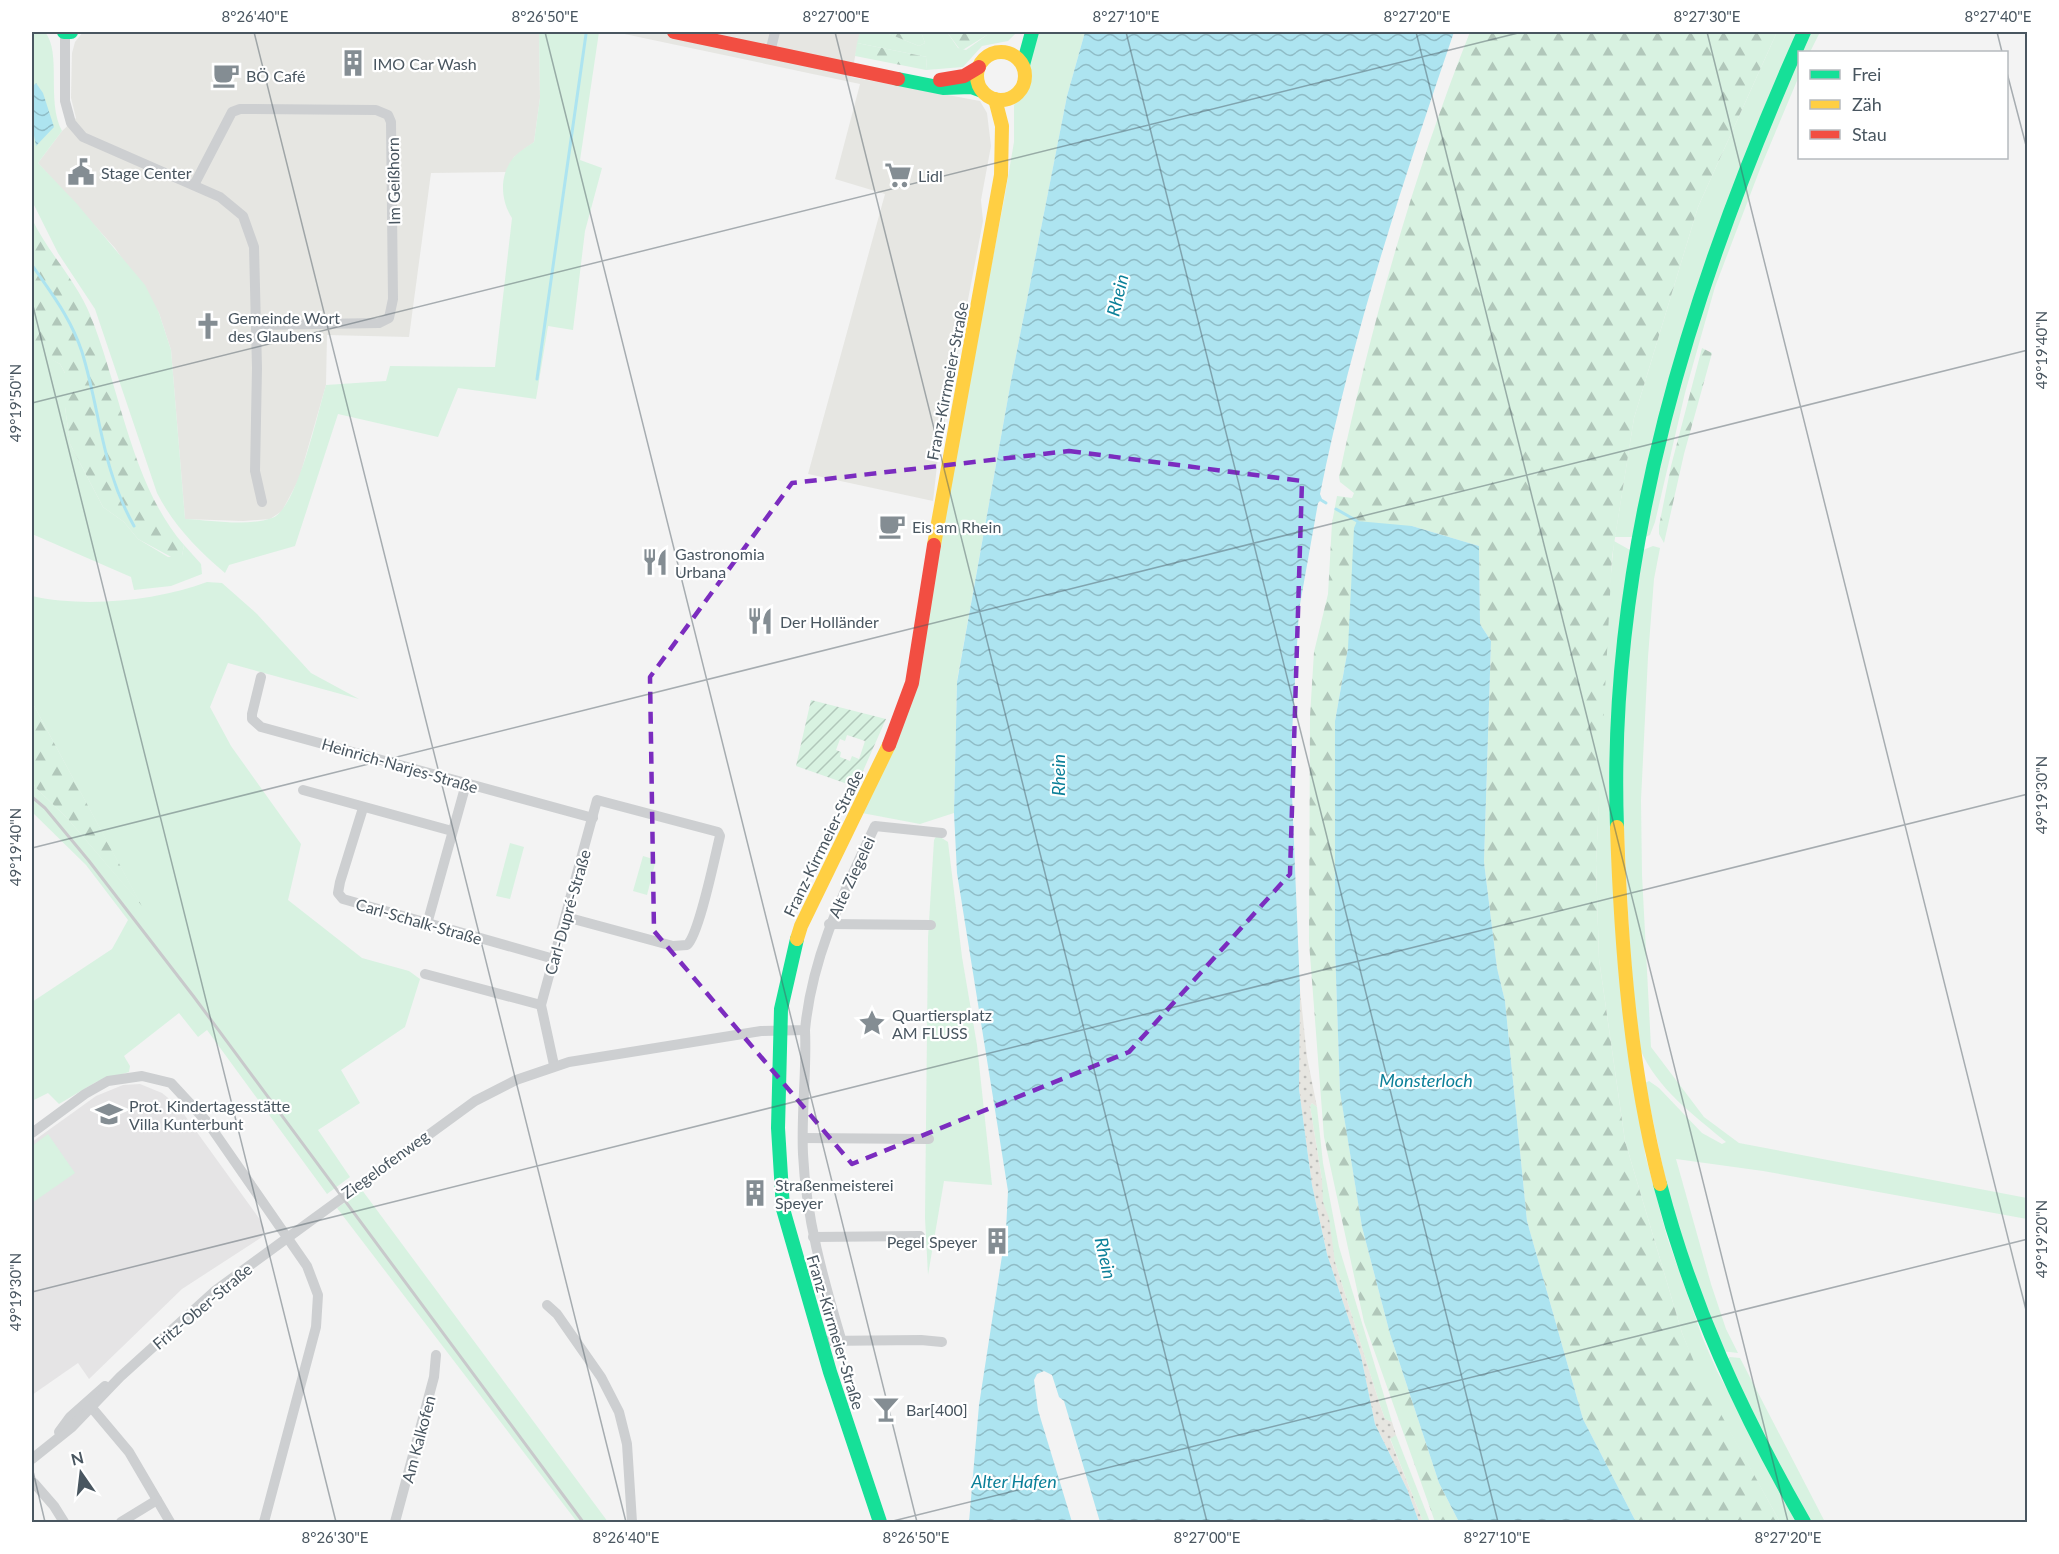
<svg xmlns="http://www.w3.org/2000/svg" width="2059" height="1554" font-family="Lato,sans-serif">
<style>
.commercial{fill:#e6e6e2}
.education{fill:#e5e4e5}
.green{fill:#d8f2e1}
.forest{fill:url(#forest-firs)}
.sand{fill:url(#sand-dots)}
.garden{fill:url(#garden-furrows);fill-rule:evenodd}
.water{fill:url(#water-waves)}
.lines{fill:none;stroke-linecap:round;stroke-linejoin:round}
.stream{stroke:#ade4f0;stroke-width:3}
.street{stroke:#cdcfd1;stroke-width:10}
.fast{stroke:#16e098;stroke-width:14}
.slow{stroke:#ffcf43;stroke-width:14}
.jam{stroke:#f24e42;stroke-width:14}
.rail{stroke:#c8c9cb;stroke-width:3}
.marked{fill:none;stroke:#7b2cbf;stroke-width:4.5;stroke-dasharray:12 8;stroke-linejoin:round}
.ticks{fill:none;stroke:#495660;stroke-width:1.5;stroke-opacity:0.45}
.labels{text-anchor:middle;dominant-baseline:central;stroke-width:4.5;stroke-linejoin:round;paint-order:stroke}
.poi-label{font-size:16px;fill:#495660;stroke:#fff;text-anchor:start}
.street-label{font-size:16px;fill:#495660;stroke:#fff}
.water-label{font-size:18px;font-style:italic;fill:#0c8099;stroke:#fff}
.neatline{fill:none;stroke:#495660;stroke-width:2}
.ticks-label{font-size:15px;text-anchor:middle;fill:#495660}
</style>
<defs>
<pattern id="forest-firs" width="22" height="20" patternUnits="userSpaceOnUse" patternTransform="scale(1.5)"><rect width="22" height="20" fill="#d8f2e1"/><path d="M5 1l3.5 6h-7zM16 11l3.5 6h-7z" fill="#b1c7ba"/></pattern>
<pattern id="sand-dots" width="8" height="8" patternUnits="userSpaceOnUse" patternTransform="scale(1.5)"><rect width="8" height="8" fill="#e6e5e0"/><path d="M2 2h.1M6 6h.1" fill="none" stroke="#bcbcb9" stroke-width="1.8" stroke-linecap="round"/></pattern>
<pattern id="garden-furrows" width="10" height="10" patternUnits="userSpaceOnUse" patternTransform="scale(1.5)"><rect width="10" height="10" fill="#d8f2e1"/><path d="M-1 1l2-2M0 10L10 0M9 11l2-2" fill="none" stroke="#b1c7ba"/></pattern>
<pattern id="water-waves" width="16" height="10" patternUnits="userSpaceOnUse" patternTransform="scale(1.5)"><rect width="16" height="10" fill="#ade4f0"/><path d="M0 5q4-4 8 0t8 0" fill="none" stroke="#8fbcc6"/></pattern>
</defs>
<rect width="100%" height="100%" fill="#f3f3f3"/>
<!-- commercial -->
<g class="commercial">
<path d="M83,32h456l1,66 -6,44 -20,15 -8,15 -75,1 -22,164 -82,-2 -1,50 -27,94 -17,32 -12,8 -27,2 -58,-2 -14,-169 -12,-37 -44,-65 -77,-85 24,-32 14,-13 -5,-20 1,-45 3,-11z"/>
<path d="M615,32h245l-9,45 129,24 7,12 4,33 -10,54 2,21 -45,236 -5,44 -125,-27 77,-280 -50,-15 25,-95z"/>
</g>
<!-- education -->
<path class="education" d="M140,1084l22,9 16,13 83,115 3,7 -2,9 -80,52 -93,90 -11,-16 -46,32v-253l64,-46 27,-11z"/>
<!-- green -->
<g class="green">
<path d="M34,32h11c17,21 1,69 17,99l-24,32 39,41 68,81 14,28 12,37 14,169c26,1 61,8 87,-1 25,-8 46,-107 54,-133l60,-4 4,-15 105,1 17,-149c-12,-18 -13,-45 3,-62 5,-5 13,-10 19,-14l6,-44 -1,-66h60l-19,128 22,8 -17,63 -12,99 -25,-4 -12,73 -78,-11 -20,49 -100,-23 -43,132 -66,19 -4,8c-28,-24 -51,-47 -68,-80l-62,-184 -37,-56 -26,-52v-157z"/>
<path d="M860,32h24l35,14 6,-3 -4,-11h26l11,16 8,2 21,-15v-3h30l-9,9 -26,5 -19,21 -37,3 1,-13 -70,-14z"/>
<path d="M1036,32h49l-18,64 -56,285 -54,300 -3,132 -34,11 -58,-11 39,-81 103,-532 10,-58v-37l16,-18 -2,-28z"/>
<path d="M1777,32h21l-42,94 -124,411h-17l19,-119 64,-211z"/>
<path d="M1809,32h11l-10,20h-10z"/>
<path d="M1799,54v22l-39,93 -45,118 -30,106 -30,129 -5,13 -5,2 40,-187 39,-118z"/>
<path d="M32,356h14l14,8 5,9v34l5,37 33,63 21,15 14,17 30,18 14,-1 2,-11 17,19 1,10 -31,12 -37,4 -3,-13 -99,-43z"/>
<path d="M1614,541l16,9 -17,170 32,434 22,83 36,102 14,32 81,151h-18l-81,-146 -17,-43 -57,-192 -26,-182 -3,-96 12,-257z"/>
<path d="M1653,546l7,2 -6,31 -6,78 -7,143 1,75 9,172 53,70 35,26 288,55v21l-264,-48 -87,-12 35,125 15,45 12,24 -17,-2 -45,-122 -31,-146 4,-2 10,7 43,45 20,11 4,-2c-32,-27 -69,-53 -86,-93 -5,-11 -5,-26 -7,-37l-12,-243 9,-134 13,-85z"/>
<path d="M207,582l15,1 35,31 54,59 48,26 -131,-36 -18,44 21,39 70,98 -13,56 74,58 47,13 11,8 -15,48 -64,43 19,33 -42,27 32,47 -23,17 -120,-164 -9,7 -19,-24 -55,43 6,10 -1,6 -33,10 -37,22 -11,-11 -16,8v-99l80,-53 16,-29 -42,-55 -54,-53v-33l3,8 32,31 73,85 -108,-201v-106c53,12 124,5 175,-14z"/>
<path d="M937,835l11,7 14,115 15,88 15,140 -48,-4 -16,94 -3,-57 3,-280 6,-98z"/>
<path d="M510,843l14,4 -14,52 -14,-3z"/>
<path d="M643,856l13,4 -9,35 -14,-4z"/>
<path d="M1312,1103l5,4 6,56 16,84 53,175 -7,-3 -5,-14 -45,-143 -14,-70 1,-12 -12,-74z"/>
<path d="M48,1134l27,39 -43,30v-57z"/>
<path d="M362,1190l246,332h-31l-240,-314z"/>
<path d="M1730,1357l10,1 85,164h-15l-9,-14 -77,-147z"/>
<path d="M1392,1435h4l34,87h-7l-33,-84z"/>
</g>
<!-- forest -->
<g class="forest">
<path d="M884,32h37l4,11 -6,3z"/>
<path d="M947,32h40v3l-26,16z"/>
<path d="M1470,32h307l-79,175 -64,211 -22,139 -16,306 3,96 26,182 57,192 18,43 80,146h-144l-53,-103 -56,-198 -22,-220 -8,-33 -13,-106 7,-221 -11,-17 -1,-78 -67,-20 -64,122 -13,73v228l5,142 22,136 28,107 49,149 20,39h-24l-71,-200 -40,-185 -15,-195 1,-226 4,-64 14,-58 4,-71 5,-27 15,2 2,-5 -14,-11 -1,-5c32,-152 74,-301 131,-445z"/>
<path d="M857,43l70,14 -1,13 -71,-14z"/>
<path d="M32,219c16,34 45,62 59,98 29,72 41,169 93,228l-2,11 -7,3 -37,-20 -14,-17 -21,-15 -33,-63 -5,-37v-34l-5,-9 -14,-7 -14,-1z"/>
<path d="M1702,348l10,5 -28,101 -20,89 -5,-9v-8l12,-60z"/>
<path d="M32,702l110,204 -75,-88 -32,-31 -3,-8z"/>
</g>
<!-- sand -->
<path class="sand" d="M1300,990l7,67 10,50 -5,-4 -2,3 12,74 1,22 6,16 6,44 45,143 5,14 7,3 4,13 -6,4 33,83h-4l-12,-33 -32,-65 -14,-68 -34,-102 -15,-69 -13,-96z"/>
<!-- garden -->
<path class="garden" d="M811,700l75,19 -30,68 -60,-21zM847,735l18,6 -6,18 -7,-3 -2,5 -10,-4 1,-5 -5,-2 4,-11 5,2z"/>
<!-- water -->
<g class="water">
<path d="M1085,32h369c-52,152 -102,304 -134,462l2,5 -4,4 -19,107 -7,123v62l8,195 -1,99 13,96 15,69 34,102 14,68 32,65 12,33h-319l-36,-121 -5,-4 -7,-22 -8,-4 -7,3 -3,6 4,30 34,112h-103l10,-117 27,-175 2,-39 -51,-318 -3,-60 3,-131 54,-301 56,-285z"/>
<path d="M36,83l7,10 11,34 -18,19 -4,-21v-38z"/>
<path d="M1357,521l55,5 67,20 1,78 11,17 -7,221 13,106 8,33 22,220 56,198 53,103h-177l-20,-39 -49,-149 -28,-107 -22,-135 -5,-143v-228l13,-73 6,-120z"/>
</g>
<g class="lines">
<!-- stream -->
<g class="stream">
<path d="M32,265c19,28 39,53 50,87 19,62 19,115 52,174"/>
<path d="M537,379l49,-345"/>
<path d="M1321,500l5,3"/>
<path d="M1336,509l21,12"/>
</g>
<!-- street -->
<g class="street">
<path d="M65,32v69l6,22 12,14 137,60 23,19 11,31 3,121 -2,103 7,31"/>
<path d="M770,52l5,-20"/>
<path d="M194,185l38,-73 8,-3 136,1 12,5 3,7 2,177 -4,19 -10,5 -122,2"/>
<path d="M261,677l-9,37v5l9,8 332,91"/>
<path d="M303,790l149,41"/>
<path d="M363,808l-23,74 -2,11 5,6 211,60"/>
<path d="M427,924l39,-140"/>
<path d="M829,924l102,1"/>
<path d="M425,974l116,31"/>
<path d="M805,1030c2,41 -4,83 -2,124 3,64 20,124 38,185"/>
<path d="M554,1065l-13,-60 56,-205 121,32 2,4c-5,20 -21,99 -33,109l-14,1 -107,-29"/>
<path d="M32,1133l53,-39 23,-13 34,-5 29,7 37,40 99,143 11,29 -2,32 -52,195"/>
<path d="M803,1138l126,1"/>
<path d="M813,1237l107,-1"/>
<path d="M547,1305l10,9 44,63 18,35 8,32 5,78"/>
<path d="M821,1341l100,-1 21,2"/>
<path d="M92,1408l37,44 41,70"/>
<path d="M59,1432l11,-15 35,-31"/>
<path d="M32,1459l40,-32 48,-50 96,-87 259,-189 41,-21 53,-18 192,-31 44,-1c7,-75 39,-138 70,-204l67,7"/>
<path d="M34,1483l20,23 10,16"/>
<path d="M121,1522l36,-22"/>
<path d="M395,1522l39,-145 2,-22"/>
</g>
<!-- fast -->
<g class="fast">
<path d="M64,32h7"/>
<path d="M1023,65l9,-33"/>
<path d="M898,79l45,9 28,-1 11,4"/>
<path d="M1617,827c-10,-277 75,-545 187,-795"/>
<path d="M797,939l-16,70 -3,119 5,81 47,163 50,150"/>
<path d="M1660,1184c32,122 81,228 144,338"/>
</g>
<!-- slow -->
<g class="slow">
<circle cx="1001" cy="76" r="24"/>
<path d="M934,545l67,-370 1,-49 -7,-27"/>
<path d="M1617,827c4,120 13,240 43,357"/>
<path d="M797,939l4,-13 88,-181"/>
</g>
<!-- jam -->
<g class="jam">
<path d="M674,32l224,47"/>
<path d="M940,80l24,-4 15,-9"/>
<path d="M889,745l23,-62 22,-138"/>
</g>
<!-- rail -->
<path class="rail" d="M32,797l13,11 44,53 105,136 389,525"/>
</g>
<!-- marked area -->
<path class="marked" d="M1069,451l233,30 -12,393 -161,178 -277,112 -198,-233 -4,-254 142,-194z"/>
<!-- ticks -->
<path class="ticks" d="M254,32l372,1490M545,32l372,1490M835,32l372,1490M1126,32l372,1490M1416,32l372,1490M1707,32l321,1286M1997,32l5,20M2006,69l22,84M32,302l304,1220M32,403l1490,-371M32,848l1996,-498M32,1292l1996,-498M32,1467l13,55M889,1522l1139,-283"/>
<!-- icons -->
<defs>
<symbol id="building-bare" viewBox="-9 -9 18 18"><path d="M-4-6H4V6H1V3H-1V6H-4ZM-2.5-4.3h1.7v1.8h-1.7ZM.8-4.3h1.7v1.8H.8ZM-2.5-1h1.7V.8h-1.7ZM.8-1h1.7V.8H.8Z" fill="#848d93" stroke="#fff" stroke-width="2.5" paint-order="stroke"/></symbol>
<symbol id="cafe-bare" viewBox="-9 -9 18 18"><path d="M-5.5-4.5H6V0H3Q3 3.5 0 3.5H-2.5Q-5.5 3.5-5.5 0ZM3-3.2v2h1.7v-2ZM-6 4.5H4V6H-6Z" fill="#848d93" stroke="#fff" stroke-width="2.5" paint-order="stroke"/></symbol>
<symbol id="civic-bare" viewBox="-9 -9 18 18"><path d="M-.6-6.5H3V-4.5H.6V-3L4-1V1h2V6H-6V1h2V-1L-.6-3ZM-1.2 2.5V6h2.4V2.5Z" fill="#848d93" stroke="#fff" stroke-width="2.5" paint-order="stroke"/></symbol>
<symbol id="supermarket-bare" viewBox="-9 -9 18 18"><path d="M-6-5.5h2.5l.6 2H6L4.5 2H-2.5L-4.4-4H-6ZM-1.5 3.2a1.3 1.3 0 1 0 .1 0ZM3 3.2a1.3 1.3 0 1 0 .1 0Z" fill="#848d93" stroke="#fff" stroke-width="2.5" paint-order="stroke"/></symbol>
<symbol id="church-bare" viewBox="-9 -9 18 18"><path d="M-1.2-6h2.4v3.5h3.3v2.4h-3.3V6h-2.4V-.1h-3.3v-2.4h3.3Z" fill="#848d93" stroke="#fff" stroke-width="2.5" paint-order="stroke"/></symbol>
<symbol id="restaurant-bare" viewBox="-9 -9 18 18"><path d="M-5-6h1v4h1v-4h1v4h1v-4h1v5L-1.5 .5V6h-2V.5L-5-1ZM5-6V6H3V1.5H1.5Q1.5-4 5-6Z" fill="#848d93" stroke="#fff" stroke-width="2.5" paint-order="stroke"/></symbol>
<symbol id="sight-bare" viewBox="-9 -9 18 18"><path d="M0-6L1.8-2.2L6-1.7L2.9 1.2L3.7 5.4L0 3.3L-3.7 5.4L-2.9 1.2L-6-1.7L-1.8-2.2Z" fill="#848d93" stroke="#fff" stroke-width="2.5" paint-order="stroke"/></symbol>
<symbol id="school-bare" viewBox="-9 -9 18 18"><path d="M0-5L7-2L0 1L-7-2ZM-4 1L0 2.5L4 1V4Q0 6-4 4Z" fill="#848d93" stroke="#fff" stroke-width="2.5" paint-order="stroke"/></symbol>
<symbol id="bar-bare" viewBox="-9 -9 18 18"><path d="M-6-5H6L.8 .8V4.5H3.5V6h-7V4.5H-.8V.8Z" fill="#848d93" stroke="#fff" stroke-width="2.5" paint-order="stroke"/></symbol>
</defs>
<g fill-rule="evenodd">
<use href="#building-bare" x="334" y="44" width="38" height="38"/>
<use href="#cafe-bare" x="207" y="56" width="38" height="38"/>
<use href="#civic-bare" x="62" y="153" width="38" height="38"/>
<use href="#supermarket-bare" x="879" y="156" width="38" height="38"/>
<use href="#church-bare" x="189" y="307" width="38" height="38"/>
<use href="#cafe-bare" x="873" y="507" width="38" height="38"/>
<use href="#restaurant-bare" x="636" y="543" width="38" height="38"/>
<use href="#restaurant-bare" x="741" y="602" width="38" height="38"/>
<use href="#sight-bare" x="853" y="1004" width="38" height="38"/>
<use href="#school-bare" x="90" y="1095" width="38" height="38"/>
<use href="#building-bare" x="736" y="1174" width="38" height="38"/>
<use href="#building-bare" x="978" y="1222" width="38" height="38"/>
<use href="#bar-bare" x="867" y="1390" width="38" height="38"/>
</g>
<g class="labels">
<!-- poi labels -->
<g class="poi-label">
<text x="373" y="63">IMO Car Wash</text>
<text x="246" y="75">BÖ Café</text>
<text x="101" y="172">Stage Center</text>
<text x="918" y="175">Lidl</text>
<text x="228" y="317">Gemeinde Wort<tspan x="228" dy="18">des Glaubens</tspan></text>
<text x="912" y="526">Eis am Rhein</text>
<text x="675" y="553">Gastronomia<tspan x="675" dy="18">Urbana</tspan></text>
<text x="780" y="621">Der Holländer</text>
<text x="892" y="1014">Quartiersplatz<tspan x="892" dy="18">AM FLUSS</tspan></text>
<text x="129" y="1105">Prot. Kindertagesstätte<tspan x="129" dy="18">Villa Kunterbunt</tspan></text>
<text x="775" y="1184">Straßenmeisterei<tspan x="775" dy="18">Speyer</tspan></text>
<text x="977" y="1241" text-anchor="end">Pegel Speyer</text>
<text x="906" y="1409">Bar[400]</text>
</g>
<!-- street labels -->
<g class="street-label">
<text transform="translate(393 181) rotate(-91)">Im Geißhorn</text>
<text transform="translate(947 381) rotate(-79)">Franz-Kirrmeier-Straße</text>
<text transform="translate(400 765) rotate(16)">Heinrich-Narjes-Straße</text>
<text transform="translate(823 843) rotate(-64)">Franz-Kirrmeier-Straße</text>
<text transform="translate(851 877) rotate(-65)">Alte Ziegelei</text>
<text transform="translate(567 912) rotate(-74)">Carl-Dupré-Straße</text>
<text transform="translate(419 921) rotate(16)">Carl-Schalk-Straße</text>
<text transform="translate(385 1164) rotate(-36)">Ziegelofenweg</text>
<text transform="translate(202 1306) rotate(-40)">Fritz-Ober-Straße</text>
<text transform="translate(836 1332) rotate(73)">Franz-Kirrmeier-Straße</text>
<text transform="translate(418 1439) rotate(-75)">Am Kalkofen</text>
</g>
<!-- water labels -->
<g class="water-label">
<text transform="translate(1117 295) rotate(-77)">Rhein</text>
<text transform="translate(1058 775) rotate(-90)">Rhein</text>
<text x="1426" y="1080">Monsterloch</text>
<text transform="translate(1106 1258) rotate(77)">Rhein</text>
<text x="1014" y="1481">Alter Hafen</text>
</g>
</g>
<!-- border -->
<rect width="2059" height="1554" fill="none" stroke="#ffffff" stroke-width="66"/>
<!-- legend -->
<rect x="1798" y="51" width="210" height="108" fill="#ffffff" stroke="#b6bbbf" stroke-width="1.5"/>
<rect x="1810" y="70" width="30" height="9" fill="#16e098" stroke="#b6bbbf" stroke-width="1.5"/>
<text x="1852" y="81" font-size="18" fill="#495660">Frei</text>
<rect x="1810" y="100" width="30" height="9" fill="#ffcf43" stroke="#b6bbbf" stroke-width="1.5"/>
<text x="1852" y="111" font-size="18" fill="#495660">Zäh</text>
<rect x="1810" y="130" width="30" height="9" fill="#f24e42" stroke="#b6bbbf" stroke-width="1.5"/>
<text x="1852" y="141" font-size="18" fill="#495660">Stau</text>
<!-- north arrow -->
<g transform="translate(81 1473) rotate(346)" stroke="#ffffff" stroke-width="4.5" paint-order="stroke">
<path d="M0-4.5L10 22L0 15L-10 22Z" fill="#495660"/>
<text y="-9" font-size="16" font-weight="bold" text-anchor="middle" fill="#495660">N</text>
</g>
<rect x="33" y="33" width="1993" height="1488" class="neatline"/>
<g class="ticks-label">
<text x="255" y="22">8°26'40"E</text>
<text x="545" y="22">8°26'50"E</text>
<text x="836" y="22">8°27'00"E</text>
<text x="1126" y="22">8°27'10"E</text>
<text x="1417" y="22">8°27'20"E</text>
<text x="1707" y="22">8°27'30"E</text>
<text x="1998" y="22">8°27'40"E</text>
<text transform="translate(2042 350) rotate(-90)" y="5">49°19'40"N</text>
<text transform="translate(16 403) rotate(-90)" y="5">49°19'50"N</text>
<text transform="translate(2042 795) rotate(-90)" y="5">49°19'30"N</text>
<text transform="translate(16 847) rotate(-90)" y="5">49°19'40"N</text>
<text transform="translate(2042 1239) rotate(-90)" y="5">49°19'20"N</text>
<text transform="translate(16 1292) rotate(-90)" y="5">49°19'30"N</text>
<text x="335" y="1543">8°26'30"E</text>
<text x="626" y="1543">8°26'40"E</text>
<text x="916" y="1543">8°26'50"E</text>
<text x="1207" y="1543">8°27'00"E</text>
<text x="1497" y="1543">8°27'10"E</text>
<text x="1788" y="1543">8°27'20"E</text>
</g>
</svg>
